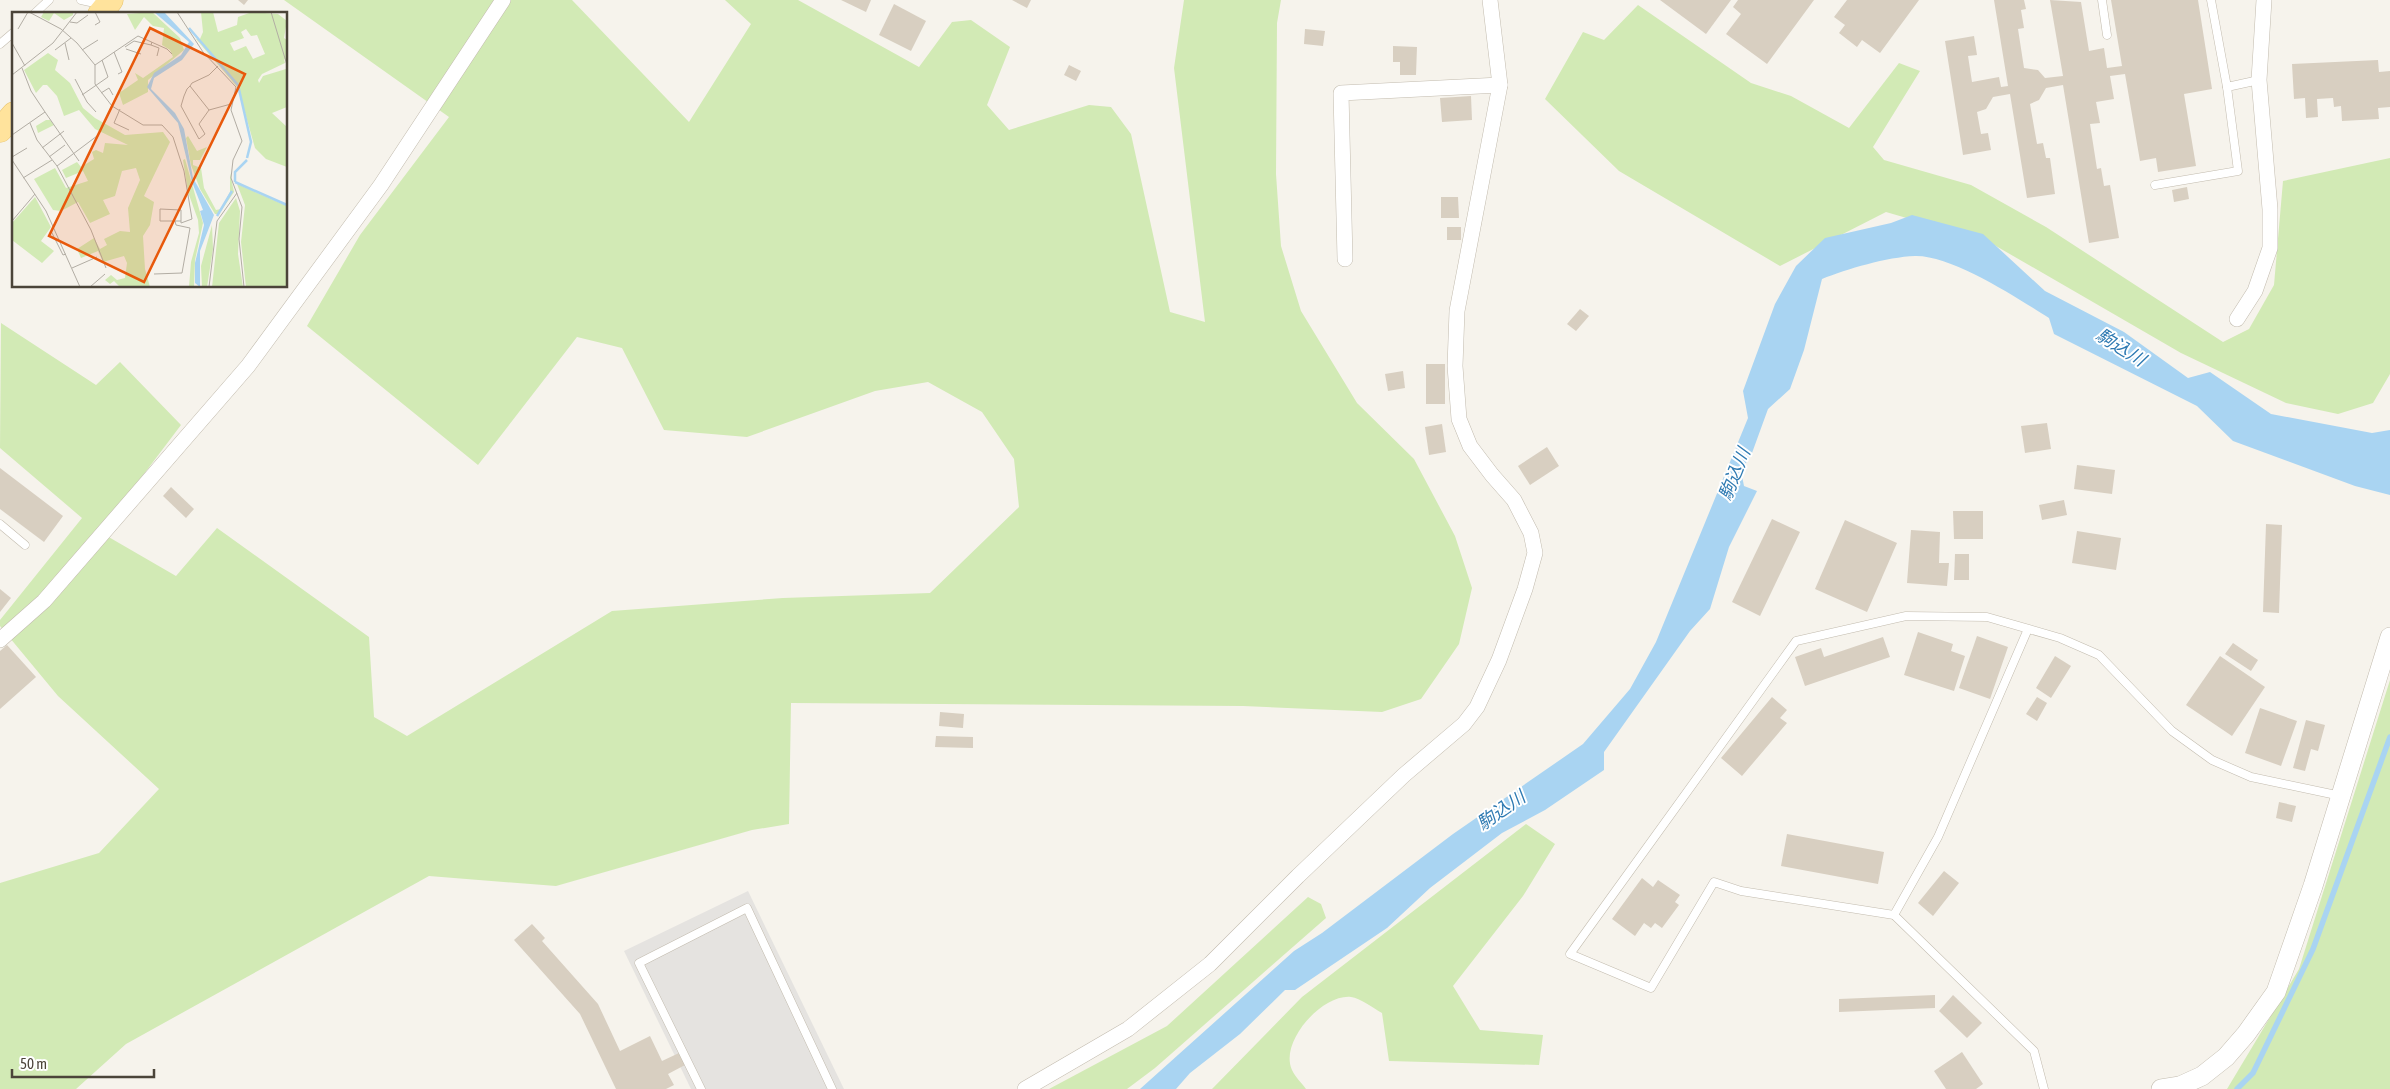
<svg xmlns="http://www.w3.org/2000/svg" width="2390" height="1089" font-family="'Asap Condensed','Noto Sans JP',sans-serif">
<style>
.green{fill:#d2eab5}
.parking{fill:#e5e3e0}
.water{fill:#a9d4f2}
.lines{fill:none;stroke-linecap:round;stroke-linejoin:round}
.stream{stroke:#a9d4f2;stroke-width:5.5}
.building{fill:#d8cfc1}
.service-casing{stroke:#c2bbae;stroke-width:9}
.minor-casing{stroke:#c2bbae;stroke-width:16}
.tertiary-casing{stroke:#c2bbae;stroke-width:20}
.primary-casing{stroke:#e6c16a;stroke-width:25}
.service{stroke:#fff;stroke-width:8}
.minor{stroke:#fff;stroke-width:15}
.tertiary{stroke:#fff;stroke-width:19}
.primary{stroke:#ffe39c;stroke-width:24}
.labels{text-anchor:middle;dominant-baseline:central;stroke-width:4;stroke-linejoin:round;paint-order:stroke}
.water-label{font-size:18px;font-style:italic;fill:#2e7ab2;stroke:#fff}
.inset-river{fill:none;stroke:#a9d4f2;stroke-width:2.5}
.inset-road{fill:none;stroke:#b2ada4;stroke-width:1}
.view{fill:#e8590c;fill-opacity:0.15;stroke:#e8590c;stroke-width:2.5}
.inset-edge{fill:none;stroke:#4b4439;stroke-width:2.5}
</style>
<rect width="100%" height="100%" fill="#f6f3ec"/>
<!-- green -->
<g class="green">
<path d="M284,0h288l117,122 62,-98 -26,-24h73l121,67 33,-45 19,-2 39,27 -23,58 22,25 80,-25 22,2 20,27 39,178 35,10 -31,-254 10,-68h97l-4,23 -1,151 5,72 20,65 56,92 57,56 41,77 17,52 -13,56 -38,55 -39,13 -139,-6 -452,-3 -2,121 -37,6 -196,56 -127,-10 -303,168 -50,45h-76v-206l99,-30 60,-64 -101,-93 -58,-70v-6l82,-102 -82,-70 1,-125 95,62 24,-23 61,63 -81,107 76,44 41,-48 152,109 5,80 33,19 205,-125 171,-13 147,-5 89,-86 -5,-48 -32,-47 -54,-30 -53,9 -128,46 -83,-7 -42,-82 -45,-11 -99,128 -171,-139 53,-91 89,-118z"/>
<path d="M1638,5l113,78 40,13 58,32 50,-65 21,8 -47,76 11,13 87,25 75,42 177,115 26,-13 25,-44 9,-104 107,-23v216l-17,29 -35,11 -52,-11 -105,-50 -192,-111 -103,-30 -106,54 -161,-95 -74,-72 38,-67 21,8z"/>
<path d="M2390,680v409h-163l72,-120z"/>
<path d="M1526,824l29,20 -32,52 -70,90 27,44 63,5 -4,30 -150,-4 -7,-48c-9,-5 -22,-15 -31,-16 -29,-3 -72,45 -59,73 3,7 10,13 14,19h-94l90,-92z"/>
<path d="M1308,897l13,7 5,14 -171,150 -28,21h-78l118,-63z"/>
</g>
<!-- parking -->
<path class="parking" d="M748,891l96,198h-153l-67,-138z"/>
<!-- water -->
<path class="water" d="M1912,215l71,19 62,57 79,41 64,46 22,-6 61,42 101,19 18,-3v65l-35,-9 -122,-45 -36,-35 -143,-72 -5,-16c-32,-20 -97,-63 -134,-62 -28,1 -68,13 -93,23l-18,71 -14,39 -22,20 -16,44 -11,18 3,15 13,5 -28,56 -19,62 -20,22 -86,121v18l-59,40 -43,23 -72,55 -43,40 -92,62h-10l-45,44 -50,39 -14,16h-36l154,-138 28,-18 131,-99 130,-90 47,-55 26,-47 92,-224 -5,-27 32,-87 21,-38 29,-28 66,-15z"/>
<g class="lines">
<!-- stream -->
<path class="stream" d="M2237,1089l16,-16 60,-124 77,-212"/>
</g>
<!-- building -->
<g class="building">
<path d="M238,0h10l-4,5z"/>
<path d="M841,0h30l-5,12z"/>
<path d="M1012,0h19l-4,8z"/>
<path d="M1660,0h71l-25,34z"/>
<path d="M1738,0h76l-47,64 -41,-30 15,-20 -8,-7z"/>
<path d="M1847,0h72l-39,53 -18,-13 -5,7 -18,-14 6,-8 -11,-8z"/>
<path d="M1994,0h30l2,9 -5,1 3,18 -6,1 6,39 14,2 7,8 18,-2 -13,-76 31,2 8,49 15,-3 3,20 15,-2 -11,-66h87l14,89 -28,5 12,72 -38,6 -2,-14 -16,3 -15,-87 -15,2 4,23 -18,3 4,21 -10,1 7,45 4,-1 3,18 6,-1 9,53 -30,5 -26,-158 -17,3 -7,12 -9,4 7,40 6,-1 3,15h4l5,36 -28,4 -17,-104 -17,3 -7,12 -9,3 4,22 7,-1 3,17 -28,5 -18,-114 29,-5 3,19 -9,1 4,26 27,-5 2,10 7,-1z"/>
<path d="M894,4l32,17 -15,30 -32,-16z"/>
<path d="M1305,29l20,2 -2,15 -19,-2z"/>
<path d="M1393,46l24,1 -1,28h-16v-13h-7z"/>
<path d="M2378,60l1,12 11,-1v36l-12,1 1,11 -37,2 -1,-15 -7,1 -1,-9 -16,1 1,18 -12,1 -1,-20 -11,1 -2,-35z"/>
<path d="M1069,65l12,6 -5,10 -12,-6z"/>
<path d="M1471,96l1,24 -30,2 -2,-24z"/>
<path d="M2187,187l2,12 -15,3 -2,-12z"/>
<path d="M1441,197h17l1,21h-18z"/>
<rect x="1447" y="227" width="14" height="13"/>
<path d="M1580,309l9,7 -13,15 -9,-7z"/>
<rect x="1426" y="364" width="19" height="40"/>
<path d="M1403,371l2,17 -17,3 -3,-17z"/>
<path d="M2047,423l4,26 -26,4 -4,-27z"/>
<path d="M1442,424l4,28 -17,3 -4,-28z"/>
<path d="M1547,447l12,19 -29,19 -12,-19z"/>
<path d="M2077,465l38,5 -3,24 -38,-5z"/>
<path d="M0,468l63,48 -19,26 -44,-33z"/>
<path d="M171,487l23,22 -8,9 -23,-22z"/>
<path d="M2064,500l3,15 -25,5 -3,-15z"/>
<path d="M1953,511h30v28h-29z"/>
<path d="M1772,519l28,13 -40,84 -28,-14z"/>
<path d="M1845,520l52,23 -30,69 -52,-23z"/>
<path d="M2266,524l16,1 -3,88 -16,-1z"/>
<path d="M1911,530l29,2 -1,31h10l-2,23 -40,-3z"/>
<path d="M2077,531l44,7 -5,32 -44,-7z"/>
<path d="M1955,554h14v26h-15z"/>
<path d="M0,589l11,9 -11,14z"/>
<path d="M1918,632l35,12 -2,7 14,5 -11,35 -50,-16z"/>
<path d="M1977,636l31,11 -18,52 -31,-11z"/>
<path d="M1883,637l7,20 -85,29 -10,-29 26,-9 3,9z"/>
<path d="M2233,643l25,17 -7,11 -26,-17z"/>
<path d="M7,645l29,32 -36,32v-58z"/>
<path d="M2055,656l16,10 -20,32 -15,-10z"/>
<path d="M2220,656l45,31 -33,49 -46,-31z"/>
<path d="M1772,697l15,13 -7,8 7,5 -45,53 -21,-18z"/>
<path d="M2037,697l10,6 -10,18 -11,-7z"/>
<path d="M2260,708l37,13 -16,45 -36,-13z"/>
<path d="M940,712l24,2 -1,14 -24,-2z"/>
<path d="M2306,720l19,5 -7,26 -7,-2 -6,22 -12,-3z"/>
<path d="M936,736l37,1v11l-38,-1z"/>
<path d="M2279,802l17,4 -4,16 -16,-4z"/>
<path d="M1787,834l97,18 -6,32 -97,-18z"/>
<path d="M1944,871l15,12 -26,33 -15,-13z"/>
<path d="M1642,878l11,9 5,-7 22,15 -5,7 4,3 -17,23 -7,-5 -4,5 -7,-5 -9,13 -23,-17z"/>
<path d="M532,924l13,14 -3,3 56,63 22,47 30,-15 12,25 17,-8 6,12 -17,9 6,11 -8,4h-50l-36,-75 -66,-74z"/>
<path d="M1935,995v13l-96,4v-13z"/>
<path d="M1953,995l29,28 -15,15 -28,-27z"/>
<path d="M1962,1052l21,32 -7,5h-30l-12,-18z"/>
</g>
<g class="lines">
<defs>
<g id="service">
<path d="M81,0l23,5"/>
<path d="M2102,0l5,35"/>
<path d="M2211,0l16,87 32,-7"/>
<path d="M34,14l15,-14"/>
<path d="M0,44l14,-12"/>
<path d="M2155,185l83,-14 -11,-84"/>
<path d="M0,524l25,21"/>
<path d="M2028,629l-90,208 -44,78 -153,-24 -27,-9 -63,106 -81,-34 226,-313 110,-25 81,1 73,21 39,17 73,76 40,29 39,17 90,19"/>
<path d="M1894,915l140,136 10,38"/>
<path d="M701,1089l-62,-126 108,-55 85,181"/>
</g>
<g id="minor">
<path d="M1345,259l-4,-166 159,-8"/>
<path d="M2237,319l18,-28 15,-43v-39l-11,-129 5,-80"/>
<path d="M0,640l44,-39 204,-235 133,-181 122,-185"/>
<path d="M1025,1089l103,-60 82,-65 88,-88 106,-101 60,-51 13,-17 22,-47 26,-71 10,-36 -4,-20 -17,-33 -22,-25 -22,-29 -11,-27 -4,-53 2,-55 43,-226 -10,-85"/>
</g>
<path id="tertiary" d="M2161,1089l19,-3 22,-10 24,-19 20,-23 30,-42 37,-106 77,-249"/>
<g id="primary">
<path d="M100,14l11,-14"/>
<path d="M0,130l14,-16"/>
</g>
</defs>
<!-- service casing -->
<use href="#service" class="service-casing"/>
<!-- minor casing -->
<use href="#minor" class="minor-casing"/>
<!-- tertiary casing -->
<use href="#tertiary" class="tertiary-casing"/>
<!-- primary casing -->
<use href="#primary" class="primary-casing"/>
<!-- service -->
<use href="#service" class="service"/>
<!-- minor -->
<use href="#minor" class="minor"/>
<!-- tertiary -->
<use href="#tertiary" class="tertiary"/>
<!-- primary -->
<use href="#primary" class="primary"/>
</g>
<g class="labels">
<!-- water labels -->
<g class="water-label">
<text transform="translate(2121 347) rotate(32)">駒込川</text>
<text transform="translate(1734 474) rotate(-68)">駒込川</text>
<text transform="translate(1501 810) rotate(-35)">駒込川</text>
</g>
</g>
<!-- overview -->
<g transform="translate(12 12)">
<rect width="275" height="275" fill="#f6f3ec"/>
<path d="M32,0h29v3l-9,5 -10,-7 -5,8 -8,-4zM140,0l28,26 4,12 -36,30v12l-25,13 -4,-12 19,-13 -3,-7 8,5 30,-21 -3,-7 -8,-5 2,-17 -11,-2 -9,-9 -9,13 -8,-16zM189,0h12l5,20 19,-7 1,-8 14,-5 26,2 9,7 -3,17 3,2v21l-3,-2 1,4 -23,11 -4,6 1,3 4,-7 23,-7 1,38 -15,6 15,14v40l-21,-8 -11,-11 -17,-60 -42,-49h4l3,-7zM234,17l5,7 6,-1 8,19 -12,5 -7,-13 -12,5 -4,-8 14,-5 -3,-6zM36,41l10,7 -3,10 15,13 13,25 12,10 30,17 38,-3 7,10 -26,54 10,6 -4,23 -7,11 2,33 5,18h-30l-6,-6 -4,3 -5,-4 6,-5 6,5 8,-2 2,-15 -3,-7 -21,6 -5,-11 -17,7 -4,-9 17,-11 6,11 7,-4 -3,-6 16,-8 10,1 -2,-24 12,-28 -4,-12 -14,3 -7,25 -12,4 7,14 -20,9 -12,-21 -17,9 -8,-1 -19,-31 21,-11 11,20 22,-7 -5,-10 -17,7 -4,-8 15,-8 4,5 13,-8 -2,-7 4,-2 7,3 2,-10 23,2 -33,-16 -16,-19 -15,6 -7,-20 -10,-11h-4l-7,8 -12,-23zM34,108h4l4,5 -16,8 -2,-7zM176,124l9,15 10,-4 -7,13h-7v5l8,3 3,20 12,22 5,-1 9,-17v-19l4,19 -15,22h-4l-15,-25 -9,-24 -5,-27zM173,147l18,64 -8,37 -1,27h-5l2,-25 8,-29 -1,-13 -10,-28 -5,-32zM225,172l50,22v81h-41l-5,-45 4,-37zM23,185l16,30 -10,14 13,10 -12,12 -30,-23v-17zM224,186l4,13 -2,43 5,33h-31l7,-64zM200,213l1,24 -6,38h-5l-1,-21z" fill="#d2eab5" fill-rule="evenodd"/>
<path d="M142,0h10l30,32 -12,16 -28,18 -3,11 24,24 9,16 9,49 21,37 -14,36v36l-5,-4v-20l9,-38 -4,-14 3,-1 -11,-28 -14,-59 -31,-36 7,-14 27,-18 8,-13z" fill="#a9d4f2"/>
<path class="inset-river" d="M177,16l49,57 13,57 -4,16M223,170l52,23M223,170v-10l12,-12M205,204l15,-25"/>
<path class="inset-road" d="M17,0l32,17 16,14 18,22v19l17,22 31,19h19l11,12 11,34 8,48 -11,4v-13l-21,-1v12h21M83,0l5,10 -5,3M165,0l26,40 33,35 -5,23 11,31 -9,19 -2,18 11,29 -3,32 5,48M259,0l16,53M58,10l7,1 11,-8M6,17l10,-17M0,31l13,23M53,31l4,17M139,33l8,3 -2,8M113,35l9,-6 17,4 1,-3M114,37l15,5M43,38l16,-12M70,38l16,-10M102,40l8,20 -4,2M83,53l43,-29 29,13 5,5M0,63l41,-32 24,-31M63,67l12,23 9,10M178,74l19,24 -10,14 6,10 -6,5 -18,-33 3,-10 3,-7 3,-3 2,-3 17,-8 9,-9M89,81l8,-5 4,7M70,83l26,-18 -6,-17M108,97l-6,14 15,7M197,98l22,-6M33,100l34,49M18,111l7,17 20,26 34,64 15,38M0,123l33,-23 -14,-21 -9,-23M30,136l22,-17M0,145l15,-9M37,145l16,-12M0,148l34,51 34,76M45,154l40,-30M11,166l29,-18M0,209l23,-27M39,219l12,24 3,-1M60,256l25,-11M142,262l28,-1 8,-45 -14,-3 -1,-4M78,275l15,-13M197,275l8,-66 20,-28"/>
<path class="view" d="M138,16l95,46 -101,208 -95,-46z"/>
<rect width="275" height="275" class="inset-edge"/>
</g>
<!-- scale -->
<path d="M12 1069v8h142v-8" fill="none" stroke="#4b4439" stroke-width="2.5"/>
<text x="20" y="1069" font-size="15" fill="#4b4439" stroke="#ffffff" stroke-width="4" paint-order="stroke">50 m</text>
</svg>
